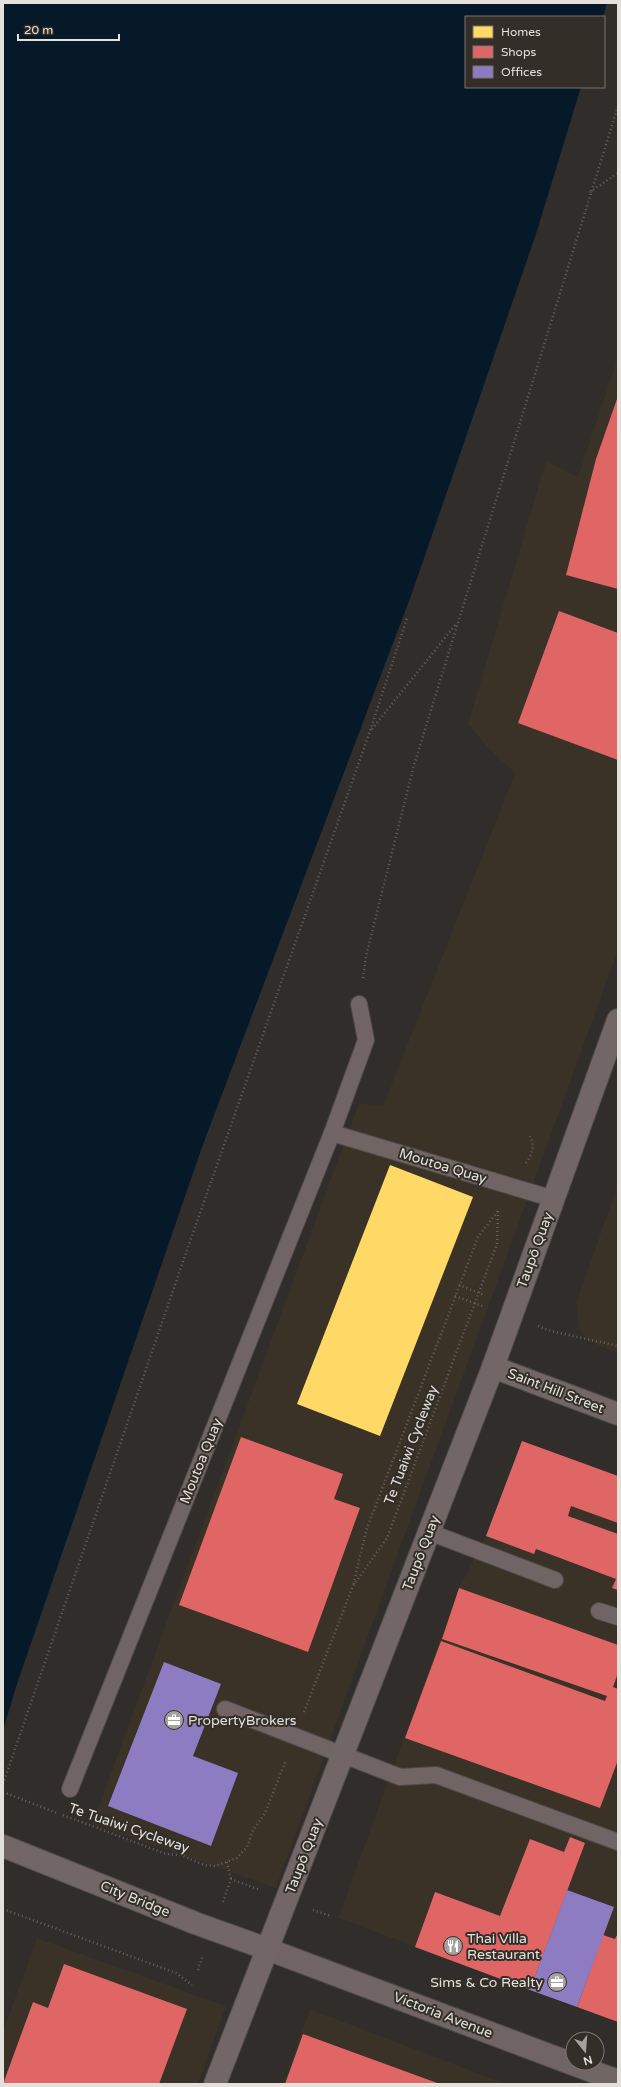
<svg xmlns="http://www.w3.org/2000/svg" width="621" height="2087" font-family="'Varela Round',sans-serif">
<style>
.built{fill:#3a3127}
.water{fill:#051929}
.homes{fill:#ffd966}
.shops{fill:#e06666}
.offices{fill:#8e7cc3}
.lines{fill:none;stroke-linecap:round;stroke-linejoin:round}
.service-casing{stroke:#4c4a47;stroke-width:18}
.tertiary-casing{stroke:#4c4a47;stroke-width:24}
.secondary-casing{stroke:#4c4a47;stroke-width:24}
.path{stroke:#6a6160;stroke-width:2.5;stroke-dasharray:1 3;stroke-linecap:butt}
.service{stroke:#716464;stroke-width:16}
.tertiary{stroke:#716464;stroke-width:22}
.secondary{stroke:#736666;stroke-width:22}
.labels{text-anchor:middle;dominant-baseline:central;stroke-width:4;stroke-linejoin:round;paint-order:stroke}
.street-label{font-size:14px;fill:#e4e0dc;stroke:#332e27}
.poi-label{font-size:14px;fill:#e4e0dc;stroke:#332e27;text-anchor:start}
</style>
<rect width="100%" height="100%" fill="#302d2a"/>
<!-- built -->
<g class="built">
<path d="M618,357v594l-342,937 -184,-64 267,-721 24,3 132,-333 -28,-26 -19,-23 78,-263 32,16z"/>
<path d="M618,1184v169l-30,-12 -9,-14 -3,-24z"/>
<path d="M522,1441l96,35v546l-280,-104 121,-330 27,-52z"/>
<path d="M37,1938l189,68 -28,78h-195v-53z"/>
<path d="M310,2009l196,75h-223z"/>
</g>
<!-- water -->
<path class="water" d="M3,3h604l-4,14h-137v70h115l-45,147 -124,359 -210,554 -185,537 -14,46z"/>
<!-- homes -->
<path class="homes" d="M390,1165l83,32 -93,239 -83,-32z"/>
<!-- shops -->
<g class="shops">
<path d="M618,396v193l-52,-14 30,-116z"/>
<path d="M559,611l59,22v127l-100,-37z"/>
<path d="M241,1437l102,37 -9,25 26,9 -52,144 -129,-47z"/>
<path d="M522,1441l96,35v47l-47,-17 -3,10 50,18v56l-6,-2 4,-9 -80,-30 -2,5 -48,-18z"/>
<path d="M459,1588l159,57v28l-5,14 5,2v71l-18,48 -195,-70 36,-97 164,60 2,-5 -165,-57z"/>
<path d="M570,1837l15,6 -55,147 -115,-43 20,-55 65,24 30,-77 34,13z"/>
<path d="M618,1933v89l-41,-15 26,-72 12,4z"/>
<path d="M64,1964l123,45 -28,75h-156l30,-82 15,6z"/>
<path d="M303,2034l137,50h-155z"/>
</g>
<!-- offices -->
<g class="offices">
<path d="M164,1662l57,22 -28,72 45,17 -27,73 -103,-40z"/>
<path d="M567,1890l47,17 -37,100 -47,-17z"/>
</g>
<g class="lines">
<defs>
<g id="service">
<path d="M332,1133l222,66"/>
<path d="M429,1532l126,48"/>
<path d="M599,1611l19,6"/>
<path d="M225,1709l175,68 36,-2 182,67"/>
<path d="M70,1789l262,-656 34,-93 -7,-36"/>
</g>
<path id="tertiary" d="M267,1949l351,132"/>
<g id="secondary">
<path d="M493,1367l125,47"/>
<path d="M3,1846l192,77 72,26"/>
<path d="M215,2084l278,-717 125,-347"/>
</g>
</defs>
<!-- service casing -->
<use href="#service" class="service-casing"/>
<!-- tertiary casing -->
<use href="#tertiary" class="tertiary-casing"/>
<!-- secondary casing -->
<use href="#secondary" class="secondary-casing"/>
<!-- path -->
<g class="path">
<path d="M590,192l28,-19"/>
<path d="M372,729l84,-105"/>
<path d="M363,978l3,-22 48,-191 204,-659"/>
<path d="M526,1163c6,-8 9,-17 4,-27"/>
<path d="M498,1211l-1,33 -110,294 -34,48 13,-55 112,-294z"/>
<path d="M459,1285l25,10"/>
<path d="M455,1296l30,11"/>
<path d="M538,1326l13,5 67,15"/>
<path d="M304,1712l49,-126"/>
<path d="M3,1784l184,-534 183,-519 37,-113"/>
<path d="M3,1792l54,21"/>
<path d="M63,1815l103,39 15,1 23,10 11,1 22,-8 10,-11 6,-17 12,-17 21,-53"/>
<path d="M227,1862l4,17"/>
<path d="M223,1902l8,-23 29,11"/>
<path d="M3,1909l173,64 16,12"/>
<path d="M313,1910l18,6"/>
<path d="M198,1970l5,-15"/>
</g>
<!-- service -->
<use href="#service" class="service"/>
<!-- tertiary -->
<use href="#tertiary" class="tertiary"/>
<!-- secondary -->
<use href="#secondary" class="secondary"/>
</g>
<!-- icons -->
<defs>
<symbol id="office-disc" viewBox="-11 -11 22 22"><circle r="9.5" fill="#a5a19e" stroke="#332e27"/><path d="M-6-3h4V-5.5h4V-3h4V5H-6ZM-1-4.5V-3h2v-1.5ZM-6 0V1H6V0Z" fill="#fff"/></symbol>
<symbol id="restaurant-disc" viewBox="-11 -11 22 22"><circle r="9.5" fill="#a5a19e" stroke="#332e27"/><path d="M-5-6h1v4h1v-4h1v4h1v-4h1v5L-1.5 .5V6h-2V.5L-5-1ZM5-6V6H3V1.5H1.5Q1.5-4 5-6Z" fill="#fff"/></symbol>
</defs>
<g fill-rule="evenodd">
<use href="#office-disc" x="163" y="1709" width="22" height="22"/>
<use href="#restaurant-disc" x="442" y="1935" width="22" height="22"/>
<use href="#office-disc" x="546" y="1971" width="22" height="22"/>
</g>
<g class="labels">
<!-- street labels -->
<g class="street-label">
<text transform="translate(443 1166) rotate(17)">Moutoa Quay</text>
<text transform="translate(535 1250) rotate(-70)">Taupō Quay</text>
<text transform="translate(556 1391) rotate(21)">Saint Hill Street</text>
<text transform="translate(411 1445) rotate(-69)">Te Tuaiwi Cycleway</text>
<text transform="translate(201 1461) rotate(-68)">Moutoa Quay</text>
<text transform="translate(421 1553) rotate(-69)">Taupō Quay</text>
<text transform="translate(129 1828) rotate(19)">Te Tuaiwi Cycleway</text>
<text transform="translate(304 1856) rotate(-69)">Taupō Quay</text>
<text transform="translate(135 1899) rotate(22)">City Bridge</text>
<text transform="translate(443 2015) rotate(21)">Victoria Avenue</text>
</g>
<!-- poi labels -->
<g class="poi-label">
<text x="188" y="1720">PropertyBrokers</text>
<text x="467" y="1938">Thai Villa<tspan x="467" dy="16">Restaurant</tspan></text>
<text x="543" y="1982" text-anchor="end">Sims &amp; Co Realty</text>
</g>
</g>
<!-- border -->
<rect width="621" height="2087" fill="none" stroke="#e4e0dc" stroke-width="8"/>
<!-- legend -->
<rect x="465" y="16" width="140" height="72" fill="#332e27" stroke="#7a756f"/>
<rect x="473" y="26" width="20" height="12" fill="#ffd966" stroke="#7a756f"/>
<text x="501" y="36" font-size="12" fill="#e4e0dc">Homes</text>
<rect x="473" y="46" width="20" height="12" fill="#e06666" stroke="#7a756f"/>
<text x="501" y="56" font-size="12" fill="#e4e0dc">Shops</text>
<rect x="473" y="66" width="20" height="12" fill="#8e7cc3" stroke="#7a756f"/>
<text x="501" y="76" font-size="12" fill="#e4e0dc">Offices</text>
<!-- north arrow -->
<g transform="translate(585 2051) rotate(163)"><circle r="19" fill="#332e27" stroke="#7a756f"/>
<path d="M0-3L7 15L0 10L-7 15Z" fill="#a5a19e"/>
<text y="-6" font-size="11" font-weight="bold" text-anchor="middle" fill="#e4e0dc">N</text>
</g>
<!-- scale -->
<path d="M18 34v6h101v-6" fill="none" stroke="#e4e0dc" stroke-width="2"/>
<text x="24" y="34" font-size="12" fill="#e4e0dc" stroke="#332e27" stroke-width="3" paint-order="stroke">20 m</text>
</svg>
